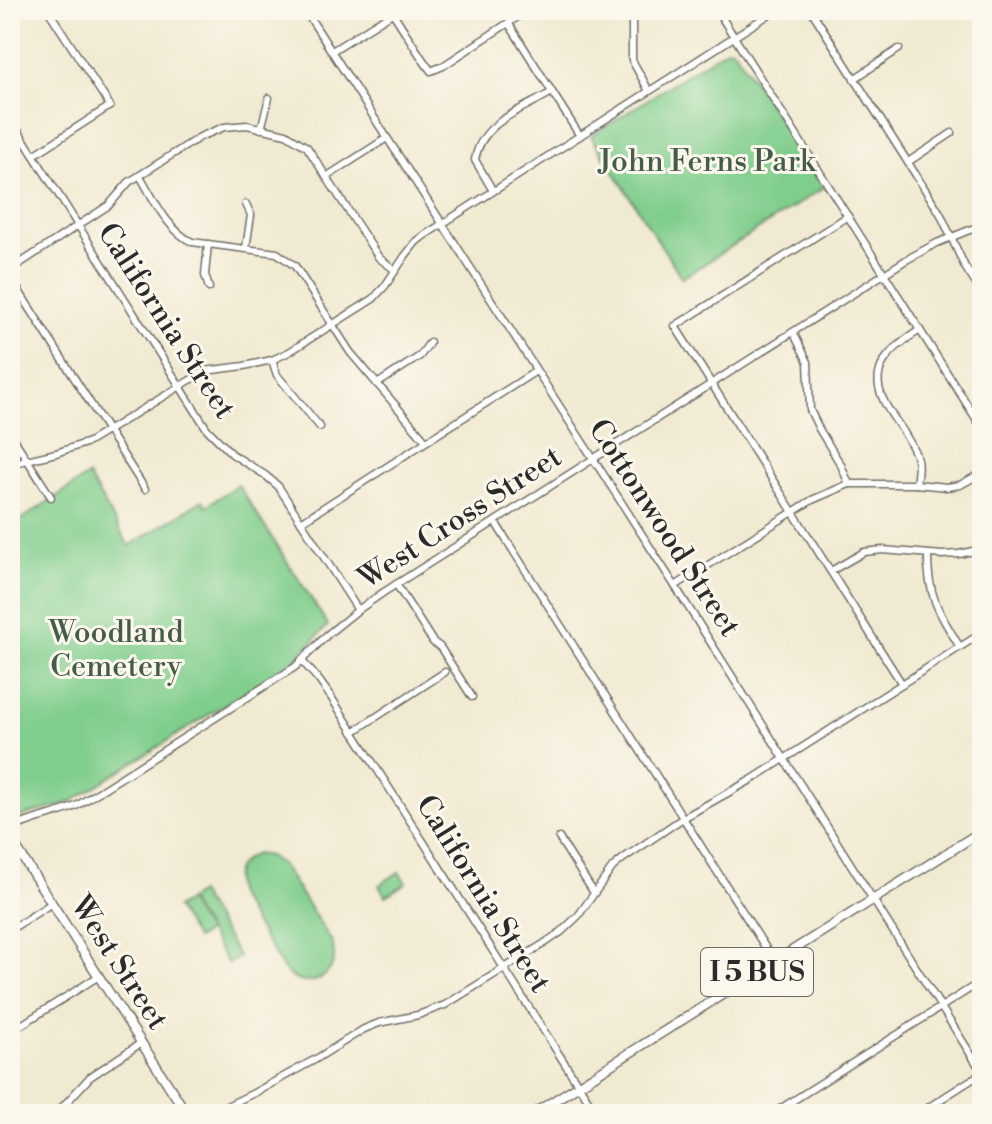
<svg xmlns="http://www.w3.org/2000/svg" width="992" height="1124" font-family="'Libre Bodoni',serif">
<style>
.green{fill:#80ce8d;stroke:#567c5c;stroke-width:2}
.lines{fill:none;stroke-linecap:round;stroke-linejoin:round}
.minor-casing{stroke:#706e65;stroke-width:9}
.major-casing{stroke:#706e65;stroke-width:11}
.minor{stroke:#fff;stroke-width:6}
.major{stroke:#fff;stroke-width:8}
.labels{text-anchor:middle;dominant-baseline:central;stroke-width:6;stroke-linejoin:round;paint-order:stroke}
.shield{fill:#fbf7ec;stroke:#696865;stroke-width:2}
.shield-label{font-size:28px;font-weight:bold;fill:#2b2b2b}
.park-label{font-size:30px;fill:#445c48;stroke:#fbf7ec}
.street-label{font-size:30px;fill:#2b2b2b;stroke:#fbf7ec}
</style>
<rect width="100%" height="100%" fill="#fbf7ec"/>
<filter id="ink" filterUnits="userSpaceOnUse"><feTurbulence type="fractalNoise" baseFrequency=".0125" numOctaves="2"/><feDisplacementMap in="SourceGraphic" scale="16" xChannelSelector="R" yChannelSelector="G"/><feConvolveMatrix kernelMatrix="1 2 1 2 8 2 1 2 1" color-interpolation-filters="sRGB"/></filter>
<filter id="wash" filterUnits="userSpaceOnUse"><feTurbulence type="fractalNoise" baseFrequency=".006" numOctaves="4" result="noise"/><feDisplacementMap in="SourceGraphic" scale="32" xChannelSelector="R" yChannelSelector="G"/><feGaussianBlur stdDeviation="1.8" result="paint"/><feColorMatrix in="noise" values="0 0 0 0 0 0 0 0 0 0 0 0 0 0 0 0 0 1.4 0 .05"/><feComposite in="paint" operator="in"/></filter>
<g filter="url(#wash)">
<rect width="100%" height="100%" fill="#f1ead2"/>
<!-- green -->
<g class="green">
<path d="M731,48l4,3 88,137 -141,90 -91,-142 135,-87z"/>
<path d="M88,476l41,70 74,-46 3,6 32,-21 90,140 -33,35 -221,140 -13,6 -32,8 -19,8v-304l4,6z"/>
<path d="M256,854l13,2 13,9 50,77c3,11 4,21 -4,30 -10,12 -28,13 -39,3 -8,-7 -13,-18 -18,-26 -12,-18 -23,-36 -34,-54 -7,-19 -1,-34 19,-41z"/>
<path d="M399,872l7,11 -20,13 -7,-11z"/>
<path d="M199,893l40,64 -11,7 -40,-64z"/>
<path d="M187,901l20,31 -11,7 -20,-31z"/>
</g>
</g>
<g filter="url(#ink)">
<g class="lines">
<defs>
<g id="minor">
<path d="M305,10l370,576 307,486"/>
<path d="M717,10l265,418"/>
<path d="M811,10l129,203 25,54 17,26"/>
<path d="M632,12v48l17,31"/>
<path d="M393,13l30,47 8,11 12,-5 85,-56"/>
<path d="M509,24l71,112"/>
<path d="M332,51l65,-41"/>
<path d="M854,79l45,-30"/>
<path d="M10,118l197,311 25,25 33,21 13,11 80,124"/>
<path d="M261,129l8,-31"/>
<path d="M34,155l76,-49 -62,-96"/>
<path d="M908,162l44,-29"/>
<path d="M140,176c14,23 27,54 52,66l85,11 18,13 55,86 76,89"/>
<path d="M326,177l61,-39"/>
<path d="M493,191l-18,-31c6,-39 48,-50 77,-68"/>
<path d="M848,216l-173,110 227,358"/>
<path d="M208,244l-3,31 4,13"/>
<path d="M246,248l5,-33 -5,-11"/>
<path d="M10,270l90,-59 9,-6 20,-23 71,-45 24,-10 23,-2 39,9 21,13 72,111 16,12"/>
<path d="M10,277l135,212"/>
<path d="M793,332l15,30 2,48 9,19 22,36 8,19"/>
<path d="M272,360l5,15 43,52"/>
<path d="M377,384l43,-28 10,-14"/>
<path d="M10,433l41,64"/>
<path d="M10,464l46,-11 33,-11 116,-71 39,-5 28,-6 17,-8 84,-53 12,-13 20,-30 11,-14 9,-7 351,-225"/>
<path d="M916,484c1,-8 3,-17 1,-25 -2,-10 -9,-19 -14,-28 -7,-10 -15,-20 -20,-32 -16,-34 13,-53 37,-69"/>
<path d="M301,522l235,-151"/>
<path d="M495,522l279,439"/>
<path d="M928,554c-1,40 11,60 32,93"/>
<path d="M831,571l33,-19 19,-2 59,5 17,-1 23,-5"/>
<path d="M396,584l37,58 7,5 32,50"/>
<path d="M675,586l137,-86 37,-16h67l31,3 13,-2 22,-12"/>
<path d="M302,661l16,18 13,18 266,417"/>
<path d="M353,732l92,-60"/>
<path d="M10,830c21,-13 46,-14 68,-25l217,-138 33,-33 30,-24 26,-18 522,-332 31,-17 45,-18"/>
<path d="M559,838l35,55"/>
<path d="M10,930l42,-27"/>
<path d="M10,1032l89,-56"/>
<path d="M56,1114l34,-37 51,-34"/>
<path d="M210,1114l44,-21 62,-34 48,-30 15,-6 39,-8 27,-10 100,-62 16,-11 17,-16 35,-49 11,-9 59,-40 68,-38 231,-147"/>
<path d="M772,1114l210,-133"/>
<path d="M918,1114l64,-41"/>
</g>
<g id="major">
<path d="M10,838l177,276"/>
<path d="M533,1114l449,-283"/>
</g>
</defs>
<!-- minor casing -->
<use href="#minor" class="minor-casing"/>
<!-- major casing -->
<use href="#major" class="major-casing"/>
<!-- minor -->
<use href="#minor" class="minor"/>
<!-- major -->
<use href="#major" class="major"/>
</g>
</g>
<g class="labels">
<!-- shield labels -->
<rect class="shield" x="701" y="948" width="112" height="48" rx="6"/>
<g class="shield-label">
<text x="757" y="972">I 5 BUS</text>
</g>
<!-- park labels -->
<g class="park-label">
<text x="707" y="162">John Ferns Park</text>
<text x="116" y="633">Woodland<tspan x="116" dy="34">Cemetery</tspan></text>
</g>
<!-- street labels -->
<g class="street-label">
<text transform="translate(166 321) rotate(57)">California Street</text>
<text transform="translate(460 518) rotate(-33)">West Cross Street</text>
<text transform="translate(664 528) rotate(57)">Cottonwood Street</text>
<text transform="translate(483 894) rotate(58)">California Street</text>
<text transform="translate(119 963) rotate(57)">West Street</text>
</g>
</g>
<!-- margin -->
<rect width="992" height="1124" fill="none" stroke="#fbf7ec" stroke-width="40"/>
</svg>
